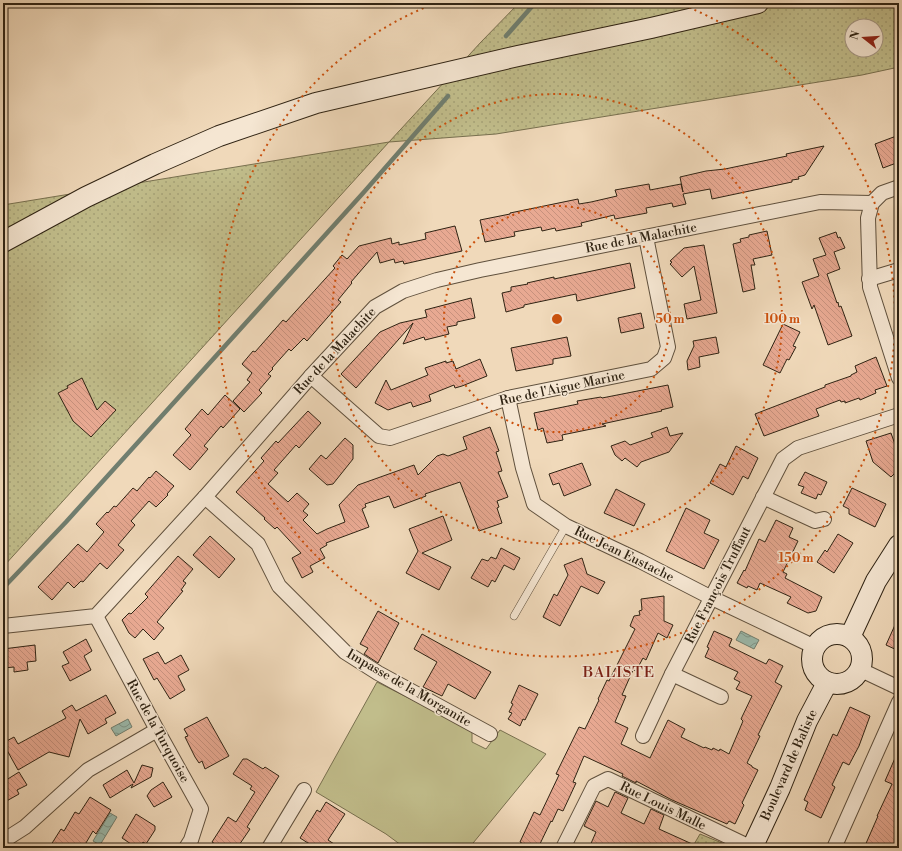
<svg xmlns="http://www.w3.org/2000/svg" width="902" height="851" font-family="'Libre Bodoni',serif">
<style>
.grass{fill:url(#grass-dots);stroke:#78704f;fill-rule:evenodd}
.park{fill:#c1bd8b;stroke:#78704f}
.water{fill:url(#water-waves);stroke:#707e6f}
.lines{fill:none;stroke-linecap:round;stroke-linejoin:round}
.stream{stroke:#707e6f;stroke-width:4.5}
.building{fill:url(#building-back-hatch);stroke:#2f2313}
.lane-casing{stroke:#5f503d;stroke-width:8}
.street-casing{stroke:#5f503d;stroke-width:16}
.secondary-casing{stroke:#2f2313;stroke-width:22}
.lane{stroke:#f5e6d2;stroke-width:7}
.street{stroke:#f5e6d2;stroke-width:14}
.secondary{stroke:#f5e6d2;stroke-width:20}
.ring{fill:none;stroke:#cc510d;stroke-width:2;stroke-dasharray:2 4}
.labels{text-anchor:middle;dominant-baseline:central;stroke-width:3;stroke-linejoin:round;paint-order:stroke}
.street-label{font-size:13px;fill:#2f2313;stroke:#f5e6d2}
.quarter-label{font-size:15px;letter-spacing:1px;fill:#7a1f14;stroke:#f5e6d2}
.centre{fill:#cc510d;stroke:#f5e6d2;stroke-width:2}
.ring-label{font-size:12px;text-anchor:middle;font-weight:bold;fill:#cc510d;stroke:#f5e6d2;stroke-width:3;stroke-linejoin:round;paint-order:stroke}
</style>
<defs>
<pattern id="grass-dots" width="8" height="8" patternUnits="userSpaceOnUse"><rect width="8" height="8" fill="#c1bd8b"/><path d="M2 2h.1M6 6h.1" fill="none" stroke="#a6a277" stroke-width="1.8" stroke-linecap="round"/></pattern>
<pattern id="water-waves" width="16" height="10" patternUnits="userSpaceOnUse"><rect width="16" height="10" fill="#9bbaac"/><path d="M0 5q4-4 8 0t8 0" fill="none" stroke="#7f978b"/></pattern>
<pattern id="building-back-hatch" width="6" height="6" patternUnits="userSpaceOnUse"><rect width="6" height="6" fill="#e8a992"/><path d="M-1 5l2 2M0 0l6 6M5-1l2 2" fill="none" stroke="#c7917d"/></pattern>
</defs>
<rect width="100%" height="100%" fill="#f0d9ba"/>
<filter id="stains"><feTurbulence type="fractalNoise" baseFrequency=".005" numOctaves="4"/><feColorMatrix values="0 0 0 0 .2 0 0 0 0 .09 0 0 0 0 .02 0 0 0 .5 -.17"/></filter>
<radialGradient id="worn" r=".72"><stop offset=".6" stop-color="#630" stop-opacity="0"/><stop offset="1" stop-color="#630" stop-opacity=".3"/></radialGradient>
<!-- grass -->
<g class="grass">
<path d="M519,3h380v64l-37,8 -366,59 -107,8 -386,425v-362l386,-63 92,-100zM852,26h24v24h-24z"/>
<path d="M700,834l22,9 4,5h-30l-3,-2z"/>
</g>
<!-- park -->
<path class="park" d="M377,682l95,48v12l14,7 14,-19 46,24 -77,94h-64l-19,-14 -70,-42z"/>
<!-- water -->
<g class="water">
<path d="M741,631l18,9 -5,9 -18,-9z"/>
<path d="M128,719l4,8 -16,9 -5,-8z"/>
<path d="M110,813l7,4 -17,28 -7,-4z"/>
</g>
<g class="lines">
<!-- stream -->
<g class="stream">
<path d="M506,36l29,-33"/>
<path d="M6,585l60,-63 298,-330 84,-96"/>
</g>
</g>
<!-- building -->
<g class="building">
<path d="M899,135v27l-16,6 -8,-24z"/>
<path d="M824,146l-19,29 -7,2 1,2 -7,1v2l-80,17 -2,-10 -27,5 3,10 -13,3 -1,-4 -26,5 1,5 -32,6 -1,-4 -33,8 1,3 -26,5 -1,-3 -13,3 -1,-4 -27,5 1,4 -30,6 -5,-22 30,-6v-1l68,-14 1,5 12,-2 26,-6 -2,-6 34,-6 1,6 31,-6 2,8 -3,-15 26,-6 19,-2 62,-13 -1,-2z"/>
<path d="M455,226l7,25 -58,13 -1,-3 -8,2 -1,-4 -14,4 -3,-11 -26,30 1,1 -14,17 3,2 -34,39 -3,-3 -13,13 -2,-2 -17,19 1,1 -5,5 3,2 -12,14 3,3 -18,19 -11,-11 17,-19 -3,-2 5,-7 -10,-9 11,-13 2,1 28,-32 3,2 49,-54 -2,-2 9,-11 5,4 12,-13 32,-8 1,6 7,-2v3l27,-6 -1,-6z"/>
<path d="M767,231l5,24 -19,4 2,6h-4l4,24 -12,3 -10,-48 8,-2 -1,-3 9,-2v-2z"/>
<path d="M836,232l2,6 2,-1 5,11 -11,4 6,17 -13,5 10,29 1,-1 1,5 2,-1 11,30 -24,9 -14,-40 -2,4 -10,-27 17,-6 -6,-17 13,-4 -7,-17z"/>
<path d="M704,245l13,68 -30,6 -3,-15 17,-4 -7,-34 -12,11 -12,-13 2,-2 -2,-1 14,-13z"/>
<path d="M630,263l5,25 -58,13 -1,-7 -52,11v2l-18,5 -4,-19 9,-2v-4l17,-3 -1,-1 27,-6v2z"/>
<path d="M471,298l4,20 -18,4v3l-10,2 2,7 -24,6 -1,-3 -21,7 10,-21 -57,65 -15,-14 39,-42 20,-9 27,-6 -2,-7z"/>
<path d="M641,313l3,15 -23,5 -3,-15z"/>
<path d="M783,324l17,8 -7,14 3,1 -7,13 -2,-1 -7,14 -17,-8z"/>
<path d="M567,337l4,19 -18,3v5l-37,7 -5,-23z"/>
<path d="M716,337l3,16 -20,4 1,10 -12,3 -1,-9 7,-15 -1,-5z"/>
<path d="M876,357l11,29 -12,4 1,3 -16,7 -1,-2 -14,5v-2l-4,1 -1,-2 -24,9 3,7 -55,20 -9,-22 70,-27v-2l26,-9v-1l6,-3 -2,-6z"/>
<path d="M480,359l7,17 -25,10 -7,2 -1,-3 -25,10 2,6 -18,6 -2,-5 -23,8 -13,-7 11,-23 5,10 37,-15 -3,-7 21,-7v2l7,-2 3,8z"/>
<path d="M82,378l15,32 8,-9 11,9 -25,27 -18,-16 -15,-28 10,-5 -1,-2z"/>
<path d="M668,385l5,22 -12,3 1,1 -60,13 4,2 -44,9 1,5 -16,3 -4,-15 -5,2 -4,-17 44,-9 -1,-3 24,-4 1,1z"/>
<path d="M225,395l15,14 -17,19 -2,-2 -17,20 4,3 -18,21 -17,-15 18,-20 -6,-6 17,-20 6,6z"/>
<path d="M308,411l13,12 -22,25 -3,-3 -22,25 4,3 -10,11 20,18 9,-9 12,11 -6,7 5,4 -5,5 14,14 10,-5 18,-7 -6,-17 19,-20 56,-20 4,10 19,-19 6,-2 5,2 19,-7 -4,-12 27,-10 9,24 -3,1 6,19 -4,1 10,25 -11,4 2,6 -2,1 5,15 -23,8 -19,-49 -35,12 1,2 -32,12 -5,-12 -24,8 1,3 -4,2 7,18 -43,16 1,2 -7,4 5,9 -15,8 3,6 -11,6 -10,-20 9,-5 -24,-26 -2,2 -11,-10 1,-1 -29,-26 28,-31 -3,-3 15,-17 2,2z"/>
<path d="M667,427l3,9 13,-3 -14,19 -28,10 -4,5 -12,-9 -3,3 -7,-6 -4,-9 14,-5 5,4 23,-8 -2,-4z"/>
<path d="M891,433l8,23v22l-5,-4 -3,3 -18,-15 -7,-21z"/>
<path d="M345,438l8,7v14l-20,25 -6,1 -18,-16 12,-14 5,4z"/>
<path d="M736,446l22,12 -10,21 -5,-3 -10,19 -23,-12 10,-19 6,3z"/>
<path d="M582,463l9,22 -27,11 -5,-13 -6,2 -4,-11z"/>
<path d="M156,471l18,15 -7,8 1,1 -12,12 -7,-6 -18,20 4,4 -17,20 6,5 -17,19 -7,-6 -17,19 -2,-1 -7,7 -6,-6 -16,18 -14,-13 40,-43 9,8 17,-20 -8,-8 11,-12 1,1 6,-7 2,1 17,-19 4,3 12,-14 1,1z"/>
<path d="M805,472l22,10 -6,13 -3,-1 -2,5 -15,-6 3,-6 -6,-2z"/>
<path d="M852,488l34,16 -11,23 -26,-13v-5l-6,-3z"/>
<path d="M616,489l29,15 -11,22 -30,-13z"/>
<path d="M686,508l24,12 -6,13 15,7 -15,29 -38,-18z"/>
<path d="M443,516l9,24 -30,13 29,14 -12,23 -33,-17 12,-22 -9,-22z"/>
<path d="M776,520l17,8 -4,9 9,4 -15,31 4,2 -2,4 37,19 -6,14 -8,2 -21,-10 4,-6 -31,-14 -3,7 -9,-4 -1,2 -10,-5 7,-13 1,1 14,-32 6,3z"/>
<path d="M838,534l15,9 -19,30 -17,-11 8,-12 2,2z"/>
<path d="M210,536l25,23 -16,19 -26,-23z"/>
<path d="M501,548l19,10 -6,12 -10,-5 -9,17 -3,-2 -4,7 -17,-9 11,-19 6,2 3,-4 5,2z"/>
<path d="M178,556l15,13 -10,12 3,2 -5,7 2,1 -26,31 7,6 -10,12 -11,-11 -8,9 -6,-5 -7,-13 7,-7 2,1 17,-17 -3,-3z"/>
<path d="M582,558l5,16 18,8 -7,12 -17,-8 -21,40 -17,-9 11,-23 3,2 11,-21 -4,-10z"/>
<path d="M664,596v25l9,4 -6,13 -9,-5 -12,27 -3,-2 -7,13 -3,-1 -11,25 4,1 -11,26 13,6 -7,16 29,14 18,-38 17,9 -4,8 23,11 1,-1 7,3 1,-2 6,3 1,-2 9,5 14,-33 -2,-2 11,-23 -16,-7 4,-7 -6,-3 4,-7 -33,-15 4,-9 -2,-1 7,-16 18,8 -3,7 37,18 3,-5 14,7 -8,16 7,4 -24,49 2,1 -13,27 5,3v1l6,3 -16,33 2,2 -9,19 -6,-3 -2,3 -55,-24 -36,-19v2l-14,-7 1,-2 -39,-18 -11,26 3,1 -13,28 -5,-2 -6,13 -1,-1 -13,27h-15l2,-3 -5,-3 14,-30 6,3 19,-40 -3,-1 23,-47 6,2 14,-29 -1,-1 9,-19 2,1 26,-52 -5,-3 4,-10 6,-1 -1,-4 3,-1 -1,-11z"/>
<path d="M378,611l21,12 -21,40 -14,-9 4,-6 -8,-4z"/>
<path d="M899,616v35l-13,-6z"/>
<path d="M422,634l69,38 -16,27 -27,-15 -6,12 -19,-9 14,-25 -23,-13z"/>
<path d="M86,639l6,12 -8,5 7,14 -21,11 -8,-15 7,-3 -6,-11z"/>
<path d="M35,645l1,16 -9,1 1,8 -14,2v-5l-11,1v-19z"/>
<path d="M158,652l7,12 16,-9 8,15 -11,6 7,14 -15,9 -13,-21 -3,2 -11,-21z"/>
<path d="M519,685l19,9 -13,26 -2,-1 -3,7 -12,-7 4,-6 -3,-1 4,-8 -2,-1z"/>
<path d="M106,695l10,18 -11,6 2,4 -19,11 -8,-15 -11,38 -20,-5 -31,18 -15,-27 11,-6 4,7 48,-26 -4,-7 10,-6 4,6z"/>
<path d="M850,707l20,9 -11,30 -10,19 -6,-3 -11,23 3,2 -14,31 -16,-8 3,-8 -4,-2 29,-66 4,2z"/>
<path d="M207,717l22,39 -24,13 -3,-8 -3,2 -4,-6 -10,-20 3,-1 -4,-7z"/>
<path d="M899,749v99h-35l14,-32h-1l15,-32 -7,-3z"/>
<path d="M243,759h4l16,10 2,-2 14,9 -32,51 3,2 -13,19h-15l-10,-6 16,-25 8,5 19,-30 -5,-3 2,-3 -19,-12z"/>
<path d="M142,765l11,3 -2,9 -20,11 2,-4 -23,14 -7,-13 24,-15 7,13z"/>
<path d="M19,772l8,13 -10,5 2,4 -16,9v-21z"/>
<path d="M163,782l9,15 -18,10 -7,-11 4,-6z"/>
<path d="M615,792l13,6 -7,15 23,11 7,-15 13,6 -5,14 42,19h-112l7,-16 -12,-6 12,-25 12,6z"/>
<path d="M90,797l21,13 -15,24 -3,-3 -10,17h-34l12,-19 3,2 11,-19 4,2z"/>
<path d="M326,802l19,12 -17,26 12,8h-24l-16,-10 17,-28 3,2z"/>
<path d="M136,814l19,12v4l-9,14 -3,-2 -3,6h-3l-15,-10z"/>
</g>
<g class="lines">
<defs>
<path id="lane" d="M514,616l52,-90"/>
<g id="street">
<path d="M899,187l-17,6 -10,10 -4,15 2,69 29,91"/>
<path d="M869,279l30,-9"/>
<path d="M311,376l68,60 11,2 118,-40 143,-29 13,-11 4,-11 -22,-110"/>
<path d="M508,398l15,70 11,36 32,22 74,35 72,37 103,49"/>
<path d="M205,497l53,47 21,42 66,66 33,21 112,61"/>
<path d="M763,497l52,24 9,-2"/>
<path d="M96,616l61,114 44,79 -10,31 -5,8"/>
<path d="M3,626l93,-10 109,-119 106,-121 64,-69 28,-16 34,-11 43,-10 340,-68 52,1"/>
<path d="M861,670l38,18"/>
<path d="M672,674l49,23"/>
<path d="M643,736l29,-62 111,-215 15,-11 101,-33"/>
<path d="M3,841l22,-14 63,-57 69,-40"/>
<path d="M269,848l35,-58"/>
<path d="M563,848l31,-62 14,-7 144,69"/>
<path d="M834,848l65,-146"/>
</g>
<g id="secondary">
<path d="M3,242l83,-45 69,-33 64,-28 97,-33 202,-47 133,-28 107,-25"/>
<circle cx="837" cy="659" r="25"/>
<path d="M850,637l26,-56 23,-36"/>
<path d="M752,848l28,-60 27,-67 20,-38"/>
</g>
</defs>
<!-- lane casing -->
<use href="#lane" class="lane-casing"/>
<!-- street casing -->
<use href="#street" class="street-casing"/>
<!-- secondary casing -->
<use href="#secondary" class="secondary-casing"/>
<!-- lane -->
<use href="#lane" class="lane"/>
<!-- street -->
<use href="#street" class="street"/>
<!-- secondary -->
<use href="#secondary" class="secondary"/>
</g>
<!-- distance rings -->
<g class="ring">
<circle cx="557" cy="319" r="113"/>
<circle cx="557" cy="319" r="225"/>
<path d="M678 3A338 338 0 1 1 436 3"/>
</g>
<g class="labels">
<!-- street labels -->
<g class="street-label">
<text transform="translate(641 238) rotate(-11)">Rue de la Malachite</text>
<text transform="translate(335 351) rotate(-47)">Rue de la Malachite</text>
<text transform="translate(562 388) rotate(-12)">Rue de l'Aigue Marine</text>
<text transform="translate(624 554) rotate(26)">Rue Jean Eustache</text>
<text transform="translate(718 585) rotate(-63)">Rue François Truffaut</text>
<text transform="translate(409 688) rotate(30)">Impasse de la Morganite</text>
<text transform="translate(158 731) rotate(61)">Rue de la Turquoise</text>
<text transform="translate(789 765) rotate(-66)">Boulevard de Baliste</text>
<text transform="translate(663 806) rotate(26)">Rue Louis Malle</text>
</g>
<!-- quarter labels -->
<g class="quarter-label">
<text x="619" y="672">BALISTE</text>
</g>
</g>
<circle cx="557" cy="319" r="6" class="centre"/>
<g class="ring-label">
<text x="670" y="323">50 m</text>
<text x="782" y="323">100 m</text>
<text x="796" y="562">150 m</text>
</g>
<!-- margin -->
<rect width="902" height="851" fill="none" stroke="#f0d9ba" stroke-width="16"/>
<rect x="4" y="4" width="894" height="843" fill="none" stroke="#2f2313" stroke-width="2"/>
<rect x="8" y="8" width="886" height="835" fill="none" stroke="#2f2313"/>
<!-- north arrow -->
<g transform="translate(864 38) rotate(287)"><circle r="19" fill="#f5e6d2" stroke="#a69886"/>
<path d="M0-3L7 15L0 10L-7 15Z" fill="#8f2418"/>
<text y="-6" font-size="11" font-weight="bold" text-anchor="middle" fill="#2f2313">N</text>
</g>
<rect width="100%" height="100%" filter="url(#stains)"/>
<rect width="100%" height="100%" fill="url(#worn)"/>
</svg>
